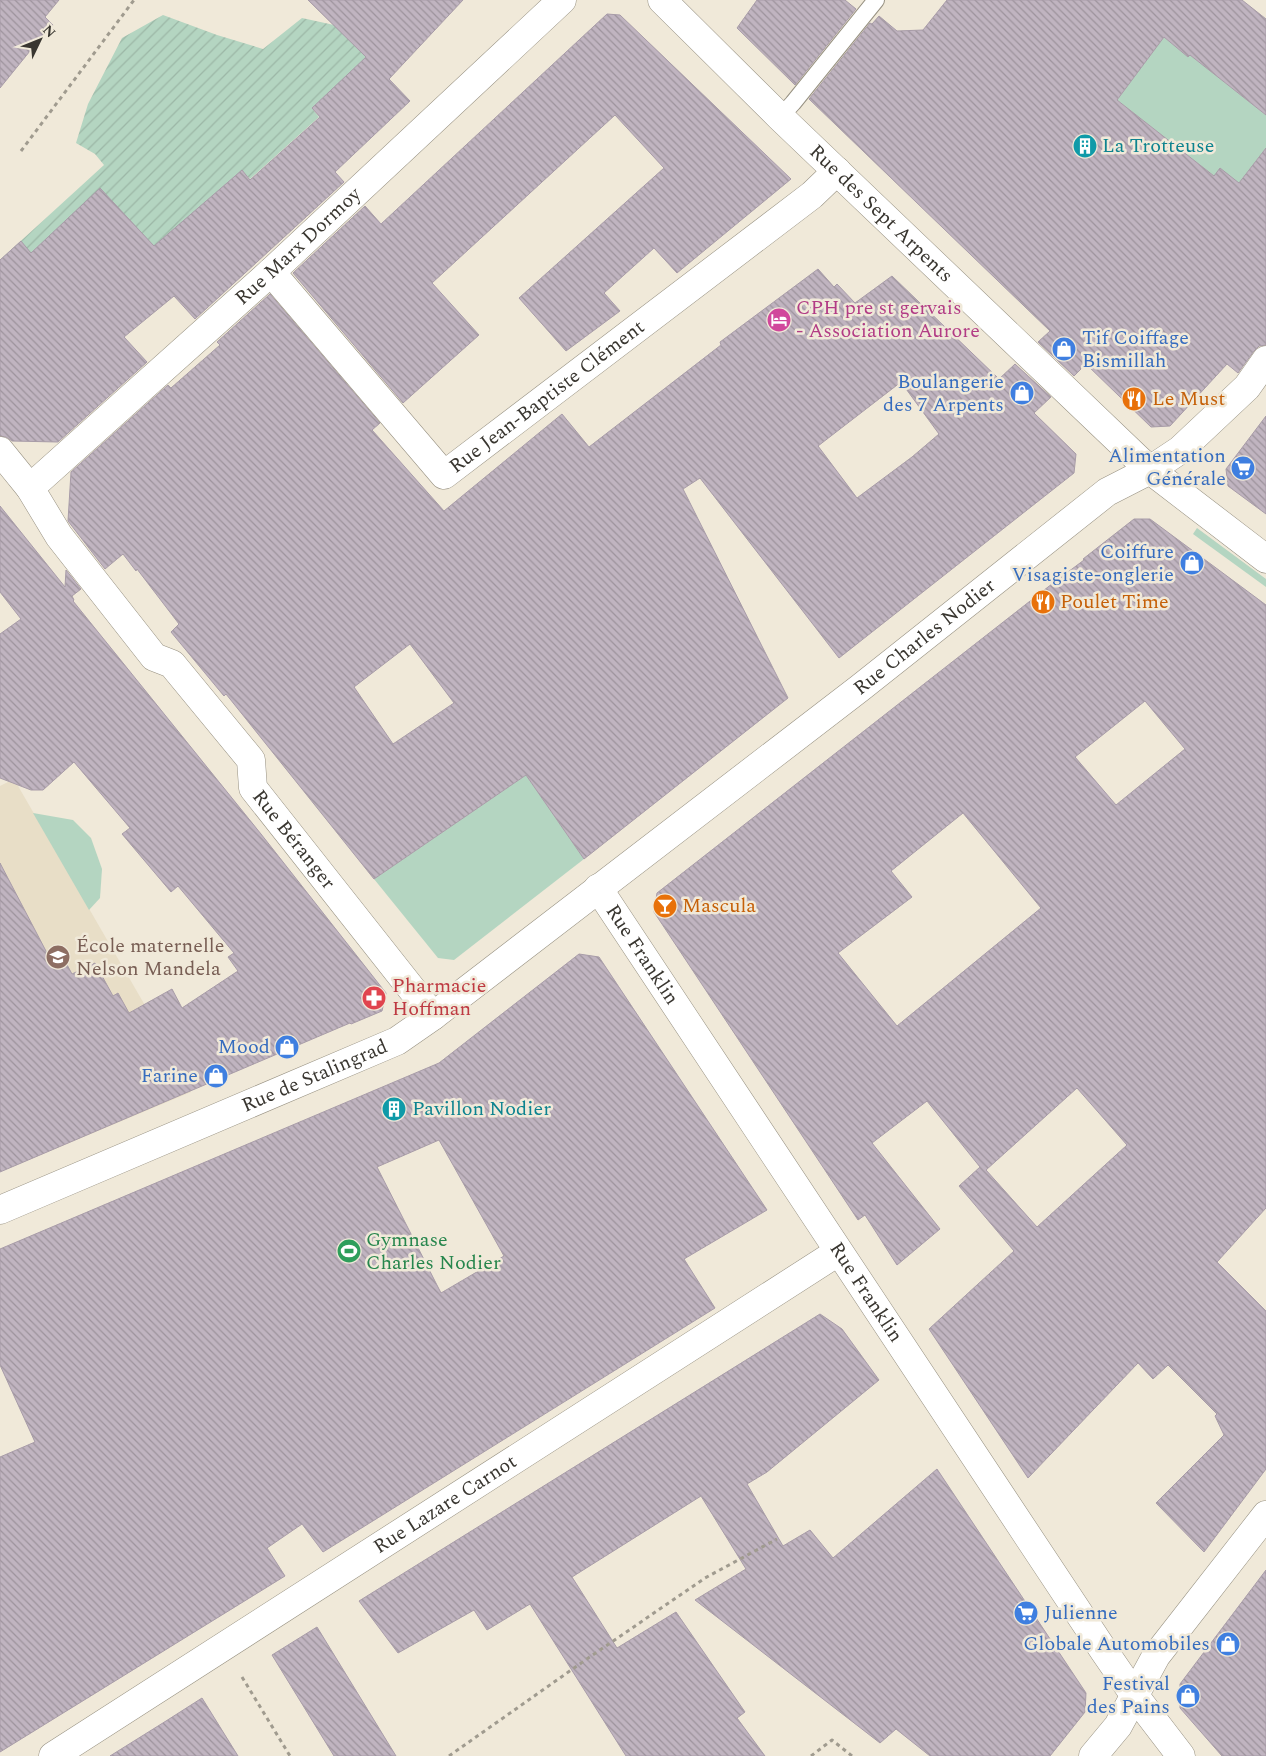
<svg xmlns="http://www.w3.org/2000/svg" width="1266" height="1756" font-family="Spectral,serif">
<style>
.built{fill:#e8dec7}
.grass{fill:#b4d5c1}
.garden{fill:url(#garden-furrows)}
.building{fill:url(#building-back-hatch);stroke:#a89ca8;fill-rule:evenodd}
.lines{fill:none;stroke-linecap:round;stroke-linejoin:round}
.service-casing{stroke:#979182;stroke-width:18}
.minor-casing{stroke:#979182;stroke-width:29}
.tertiary-casing{stroke:#979182;stroke-width:29}
.path{stroke:#a09b8f;stroke-width:3;stroke-dasharray:4 4;stroke-linecap:butt}
.service{stroke:#fff;stroke-width:16}
.minor{stroke:#fff;stroke-width:28}
.tertiary{stroke:#fff;stroke-width:28}
.labels{text-anchor:middle;dominant-baseline:central;stroke-width:5;stroke-linejoin:round;paint-order:stroke}
.culture-label{font-size:20px;fill:#0d838f;stroke:#f0e9d9;text-anchor:start}
.street-label{font-size:20px;fill:#393630;stroke:#f0e9d9}
.hotel-label{font-size:20px;fill:#b23c85;stroke:#f0e9d9;text-anchor:start}
.shop-label{font-size:20px;fill:#366cbe;stroke:#f0e9d9;text-anchor:end}
.food-label{font-size:20px;fill:#c56008;stroke:#f0e9d9;text-anchor:start}
.education-label{font-size:20px;fill:#785e54;stroke:#f0e9d9;text-anchor:start}
.health-label{font-size:20px;fill:#be3a42;stroke:#f0e9d9;text-anchor:start}
.leisure-label{font-size:20px;fill:#27864d;stroke:#f0e9d9;text-anchor:start}
</style>
<defs>
<pattern id="garden-furrows" width="10" height="10" patternUnits="userSpaceOnUse" patternTransform="scale(1.25)"><rect width="10" height="10" fill="#b4d5c1"/><path d="M-1 1l2-2M0 10L10 0M9 11l2-2" fill="none" stroke="#9cb7a6"/></pattern>
<pattern id="building-back-hatch" width="6" height="6" patternUnits="userSpaceOnUse" patternTransform="scale(1.25)"><rect width="6" height="6" fill="#c0b4c0"/><path d="M-1 5l2 2M0 0l6 6M5-1l2 2" fill="none" stroke="#9d939c"/></pattern>
</defs>
<rect width="100%" height="100%" fill="#f0e9d9"/>
<!-- built -->
<path class="built" d="M14,779l147,254 30,59 -191,80v-386z"/>
<!-- grass -->
<g class="grass">
<path d="M1164,37l24,20 2,-2 76,60v33l-33,43 -116,-91z"/>
<path d="M1197,528l69,51v8l-73,-53z"/>
<path d="M526,775l58,84 -130,101 -16,-2 -64,-79z"/>
<path d="M33,813l40,7 18,18 11,31 -2,29 -11,12z"/>
</g>
<!-- garden -->
<path class="garden" d="M163,15l54,20 46,14 39,-31 32,7 40,38 -51,35 -11,10 7,9 -69,62 -8,-8 -186,165 -56,-76 104,-95 -9,-11 -19,-11 12,-39 34,-66z"/>
<!-- building -->
<g class="building">
<path d="M0,0h59l-14,17 8,8 -22,27 -1,-1 -30,37z"/>
<path d="M308,0h155l-74,79 21,22 -75,71 9,10 -149,137 -21,-23 -50,41 23,25 -89,80 -46,-1 -6,-4 -6,-1v-176l21,-19 10,12 69,-65 54,58 88,-76 8,10 70,-63 -8,-9 54,-51z"/>
<path d="M757,0h88l11,9 -61,76 -58,-57z"/>
<path d="M947,0h295l24,19v96l-76,-60 -2,2 -24,-20 -47,63 97,76 6,-8 19,15 27,-35v197l-7,1 -5,5 -16,22 -11,-9 -57,62 -19,1 -65,-63 -12,12 -36,-34 12,-11 -241,-232 61,-76 2,1 7,-8 18,15 26,-1z"/>
<path d="M607,14l13,1 171,164 -114,94 -23,-25 -50,45 16,18 -54,40 -47,-53 145,-130 -49,-53 -183,168 47,52 -76,68 -110,-130 72,-67 16,18z"/>
<path d="M818,269l16,18 3,-3 18,19 37,-27 107,103 16,-15 36,33 -17,16 42,41 -2,19 -235,185 -139,-180 -17,11 105,209 -204,161 -58,-84 -152,104 -148,-185 -2,2 -53,-64 8,-8 -42,-55 -1,2 -13,-17 -18,15 -37,-48 3,-49 97,-87 3,3 49,-43 -3,-3 53,-48 110,129 -8,7 72,81 118,-97 27,33 132,-102 -1,-3zM901,382l38,52 -27,23 -55,41 -39,-52zM410,644l44,59 -61,41 -39,-57z"/>
<path d="M1266,416v98l-38,-28 -2,-17z"/>
<path d="M0,506l65,81 1,-17 15,19 -9,7 2,4 -1,1 188,233 125,159 -4,18 -31,13 -1,-1 -350,149v-309l47,90 11,-5 14,26 23,-11 18,33 5,-3 11,20 43,-24 10,19 56,-37 -10,-14 6,-4 -56,-67 -7,6 -49,-58 8,-6 -56,-66 -31,28h-12l-31,-12v-144l21,-15 -21,-27z"/>
<path d="M1134,519h16l116,86v603l-49,54 49,49v158l-62,83 -48,-49 68,-68 -9,-19 2,-2 -49,-49 -15,14 -15,-16 -110,115 -99,-149 85,-78 -55,-65 21,-19 -53,-66 -55,42 68,86 -43,36 -32,-50 -7,5 -204,-308 3,-19 391,-306 36,-27 -1,-1zM1145,701l40,48 -69,56 -41,-48zM963,813l78,95 -144,118 -59,-73 74,-56 -21,-26zM1077,1088l50,57 -90,82 -51,-57z"/>
<path d="M579,954l20,3 168,253 -83,49 31,49 -392,244 -21,-28 -35,24 18,28 -285,176v-295l35,-15 -35,-77v-116l439,-186zM439,1140l65,116 -63,37 -64,-126z"/>
<path d="M820,1314l22,15 37,51 -112,92 -20,12 36,62 27,-16 23,28 104,-89 149,224 -1,19 -35,44h-120l-34,-27 -16,14 -185,-143 51,-31 -45,-73 -129,81 45,71 59,-36 69,100 -8,6 28,38h-139l-96,-152 -43,26 -13,-20 -76,43 -39,-52z"/>
<path d="M1266,1570v186h-44l-42,-48v-24z"/>
<path d="M317,1627l79,129h-62l-62,-101z"/>
<path d="M202,1698l36,58h-128l56,-35z"/>
</g>
<g class="lines">
<defs>
<path id="service" d="M780,117l13,-14 83,-103"/>
<g id="minor">
<path id="s1" d="M662,0l118,117 358,342 12,11 116,89"/>
<path id="s2" d="M271,272l173,203 368,-280 25,-24"/>
<path id="s3" d="M0,451l30,37 29,48 95,121 18,7 79,96 2,28 180,228"/>
<path id="s4" d="M30,488l241,-216 291,-272"/>
<path id="s5" d="M598,888l506,763 31,45 46,60"/>
<path id="s6" d="M0,1210l397,-169 36,-25 427,-328 247,-196 43,-22 30,-20 67,-63 19,-27"/>
<path id="s7" d="M53,1756l785,-504"/>
</g>
<path id="tertiary" d="M1093,1756l25,-30 38,-70 110,-141"/>
</defs>
<!-- service casing -->
<use href="#service" class="service-casing"/>
<!-- minor casing -->
<use href="#minor" class="minor-casing"/>
<!-- tertiary casing -->
<use href="#tertiary" class="tertiary-casing"/>
<!-- path -->
<g class="path">
<path d="M21,151l113,-151"/>
<path d="M242,1677l48,79"/>
<path d="M449,1756l135,-95 121,-83 72,-39"/>
<path d="M811,1756l21,-16 20,16"/>
</g>
<!-- service -->
<use href="#service" class="service"/>
<!-- minor -->
<use href="#minor" class="minor"/>
<!-- tertiary -->
<use href="#tertiary" class="tertiary"/>
</g>
<!-- icons -->
<defs>
<symbol id="building-disc" viewBox="-11 -11 22 22"><circle r="9.5" fill="#0f9aa8" stroke="#f0e9d9"/><path d="M-4-6H4V6H1V3H-1V6H-4ZM-2.5-4.3h1.7v1.8h-1.7ZM.8-4.3h1.7v1.8H.8ZM-2.5-1h1.7V.8h-1.7ZM.8-1h1.7V.8H.8Z" fill="#fff"/></symbol>
<symbol id="hotel-disc" viewBox="-11 -11 22 22"><circle r="9.5" fill="#d1479c" stroke="#f0e9d9"/><path d="M-6-4.5h1.5V1H6V5H4.5V3h-9V5H-6ZM-4 0a1.8 1.8 0 1 1 3.6 0ZM.5 0V-2.5h3Q6-2.5 6 0Z" fill="#fff"/></symbol>
<symbol id="shop-disc" viewBox="-11 -11 22 22"><circle r="9.5" fill="#3f7fe0" stroke="#f0e9d9"/><path d="M-5-2.5h2.3a2.7 3.5 0 0 1 5.4 0H5L5.5 6h-11ZM-1.5-2.5h3a1.5 2.3 0 0 0-3 0Z" fill="#fff"/></symbol>
<symbol id="restaurant-disc" viewBox="-11 -11 22 22"><circle r="9.5" fill="#e8710a" stroke="#f0e9d9"/><path d="M-5-6h1v4h1v-4h1v4h1v-4h1v5L-1.5 .5V6h-2V.5L-5-1ZM5-6V6H3V1.5H1.5Q1.5-4 5-6Z" fill="#fff"/></symbol>
<symbol id="supermarket-disc" viewBox="-11 -11 22 22"><circle r="9.5" fill="#3f7fe0" stroke="#f0e9d9"/><path d="M-6-5.5h2.5l.6 2H6L4.5 2H-2.5L-4.4-4H-6ZM-1.5 3.2a1.3 1.3 0 1 0 .1 0ZM3 3.2a1.3 1.3 0 1 0 .1 0Z" fill="#fff"/></symbol>
<symbol id="bar-disc" viewBox="-11 -11 22 22"><circle r="9.5" fill="#e8710a" stroke="#f0e9d9"/><path d="M-6-5H6L.8 .8V4.5H3.5V6h-7V4.5H-.8V.8Z" fill="#fff"/></symbol>
<symbol id="school-disc" viewBox="-11 -11 22 22"><circle r="9.5" fill="#8d6e63" stroke="#f0e9d9"/><path d="M0-5L7-2L0 1L-7-2ZM-4 1L0 2.5L4 1V4Q0 6-4 4Z" fill="#fff"/></symbol>
<symbol id="pharmacy-disc" viewBox="-11 -11 22 22"><circle r="9.5" fill="#e0444e" stroke="#f0e9d9"/><path d="M-2-6h4v4h4v4h-4v4h-4v-4h-4v-4h4Z" fill="#fff"/></symbol>
<symbol id="stadium-disc" viewBox="-11 -11 22 22"><circle r="9.5" fill="#2e9e5b" stroke="#f0e9d9"/><path d="M0-5a6.5 5 0 1 0 0 10a6.5 5 0 1 0 0-10ZM-3.5-1.8h7v3.6h-7Z" fill="#fff"/></symbol>
</defs>
<g fill-rule="evenodd">
<use href="#building-disc" x="1071" y="132" width="28" height="28"/>
<use href="#hotel-disc" x="765" y="306" width="28" height="28"/>
<use href="#shop-disc" x="1050" y="335" width="28" height="28"/>
<use href="#shop-disc" x="1008" y="379" width="28" height="28"/>
<use href="#restaurant-disc" x="1120" y="385" width="28" height="28"/>
<use href="#supermarket-disc" x="1229" y="454" width="28" height="28"/>
<use href="#shop-disc" x="1178" y="549" width="28" height="28"/>
<use href="#restaurant-disc" x="1029" y="588" width="28" height="28"/>
<use href="#bar-disc" x="651" y="892" width="28" height="28"/>
<use href="#school-disc" x="44" y="943" width="28" height="28"/>
<use href="#pharmacy-disc" x="360" y="984" width="28" height="28"/>
<use href="#shop-disc" x="273" y="1033" width="28" height="28"/>
<use href="#shop-disc" x="202" y="1062" width="28" height="28"/>
<use href="#building-disc" x="380" y="1095" width="28" height="28"/>
<use href="#stadium-disc" x="335" y="1237" width="28" height="28"/>
<use href="#supermarket-disc" x="1012" y="1599" width="28" height="28"/>
<use href="#shop-disc" x="1214" y="1630" width="28" height="28"/>
<use href="#shop-disc" x="1174" y="1682" width="28" height="28"/>
</g>
<g class="labels">
<!-- culture labels -->
<g class="culture-label">
<text x="1102" y="146">La Trotteuse</text>
<text x="412" y="1109">Pavillon Nodier</text>
</g>
<!-- street labels -->
<g class="street-label">
<text stroke="none"><textPath href="#s1" startOffset="306">Rue des Sept Arpents</textPath></text>
<text stroke="none"><textPath href="#s4" startOffset="361">Rue Marx Dormoy</textPath></text>
<text stroke="none"><textPath href="#s2" startOffset="396">Rue Jean-Baptiste Clément</textPath></text>
<text stroke="none"><textPath href="#s6" startOffset="1096">Rue Charles Nodier</textPath></text>
<text stroke="none"><textPath href="#s3" startOffset="495">Rue Béranger</textPath></text>
<text stroke="none"><textPath href="#s5" startOffset="80">Rue Franklin</textPath></text>
<text stroke="none"><textPath href="#s6" startOffset="342">Rue de Stalingrad</textPath></text>
<text stroke="none"><textPath href="#s5" startOffset="485">Rue Franklin</textPath></text>
<text stroke="none"><textPath href="#s7" startOffset="466">Rue Lazare Carnot</textPath></text>
</g>
<!-- hotel labels -->
<g class="hotel-label">
<text x="796" y="308">CPH pre st gervais<tspan x="796" dy="23">- Association Aurore</tspan></text>
</g>
<!-- shop labels -->
<g class="shop-label">
<text x="1082" y="338" text-anchor="start">Tif Coiffage<tspan x="1082" dy="23">Bismillah</tspan></text>
<text x="1004" y="382">Boulangerie<tspan x="1004" dy="23">des 7 Arpents</tspan></text>
<text x="1226" y="456">Alimentation<tspan x="1226" dy="23">Générale</tspan></text>
<text x="1174" y="552">Coiffure<tspan x="1174" dy="23">Visagiste-onglerie</tspan></text>
<text x="270" y="1047">Mood</text>
<text x="198" y="1076">Farine</text>
<text x="1044" y="1613" text-anchor="start">Julienne</text>
<text x="1210" y="1644">Globale Automobiles</text>
<text x="1170" y="1684">Festival<tspan x="1170" dy="23">des Pains</tspan></text>
</g>
<!-- food labels -->
<g class="food-label">
<text x="1152" y="399">Le Must</text>
<text x="1060" y="602">Poulet Time</text>
<text x="682" y="906">Mascula</text>
</g>
<!-- education labels -->
<g class="education-label">
<text x="76" y="946">École maternelle<tspan x="76" dy="23">Nelson Mandela</tspan></text>
</g>
<!-- health labels -->
<g class="health-label">
<text x="392" y="986">Pharmacie<tspan x="392" dy="23">Hoffman</tspan></text>
</g>
<!-- leisure labels -->
<g class="leisure-label">
<text x="366" y="1240">Gymnase<tspan x="366" dy="23">Charles Nodier</tspan></text>
</g>
</g>
<!-- north arrow -->
<g transform="translate(40 40) rotate(47)" stroke="#f0e9d9" stroke-width="4" paint-order="stroke">
<path d="M0-4L9 19L0 12L-9 19Z" fill="#393630"/>
<text y="-8" font-size="14" font-weight="bold" text-anchor="middle" fill="#393630">N</text>
</g>
</svg>
